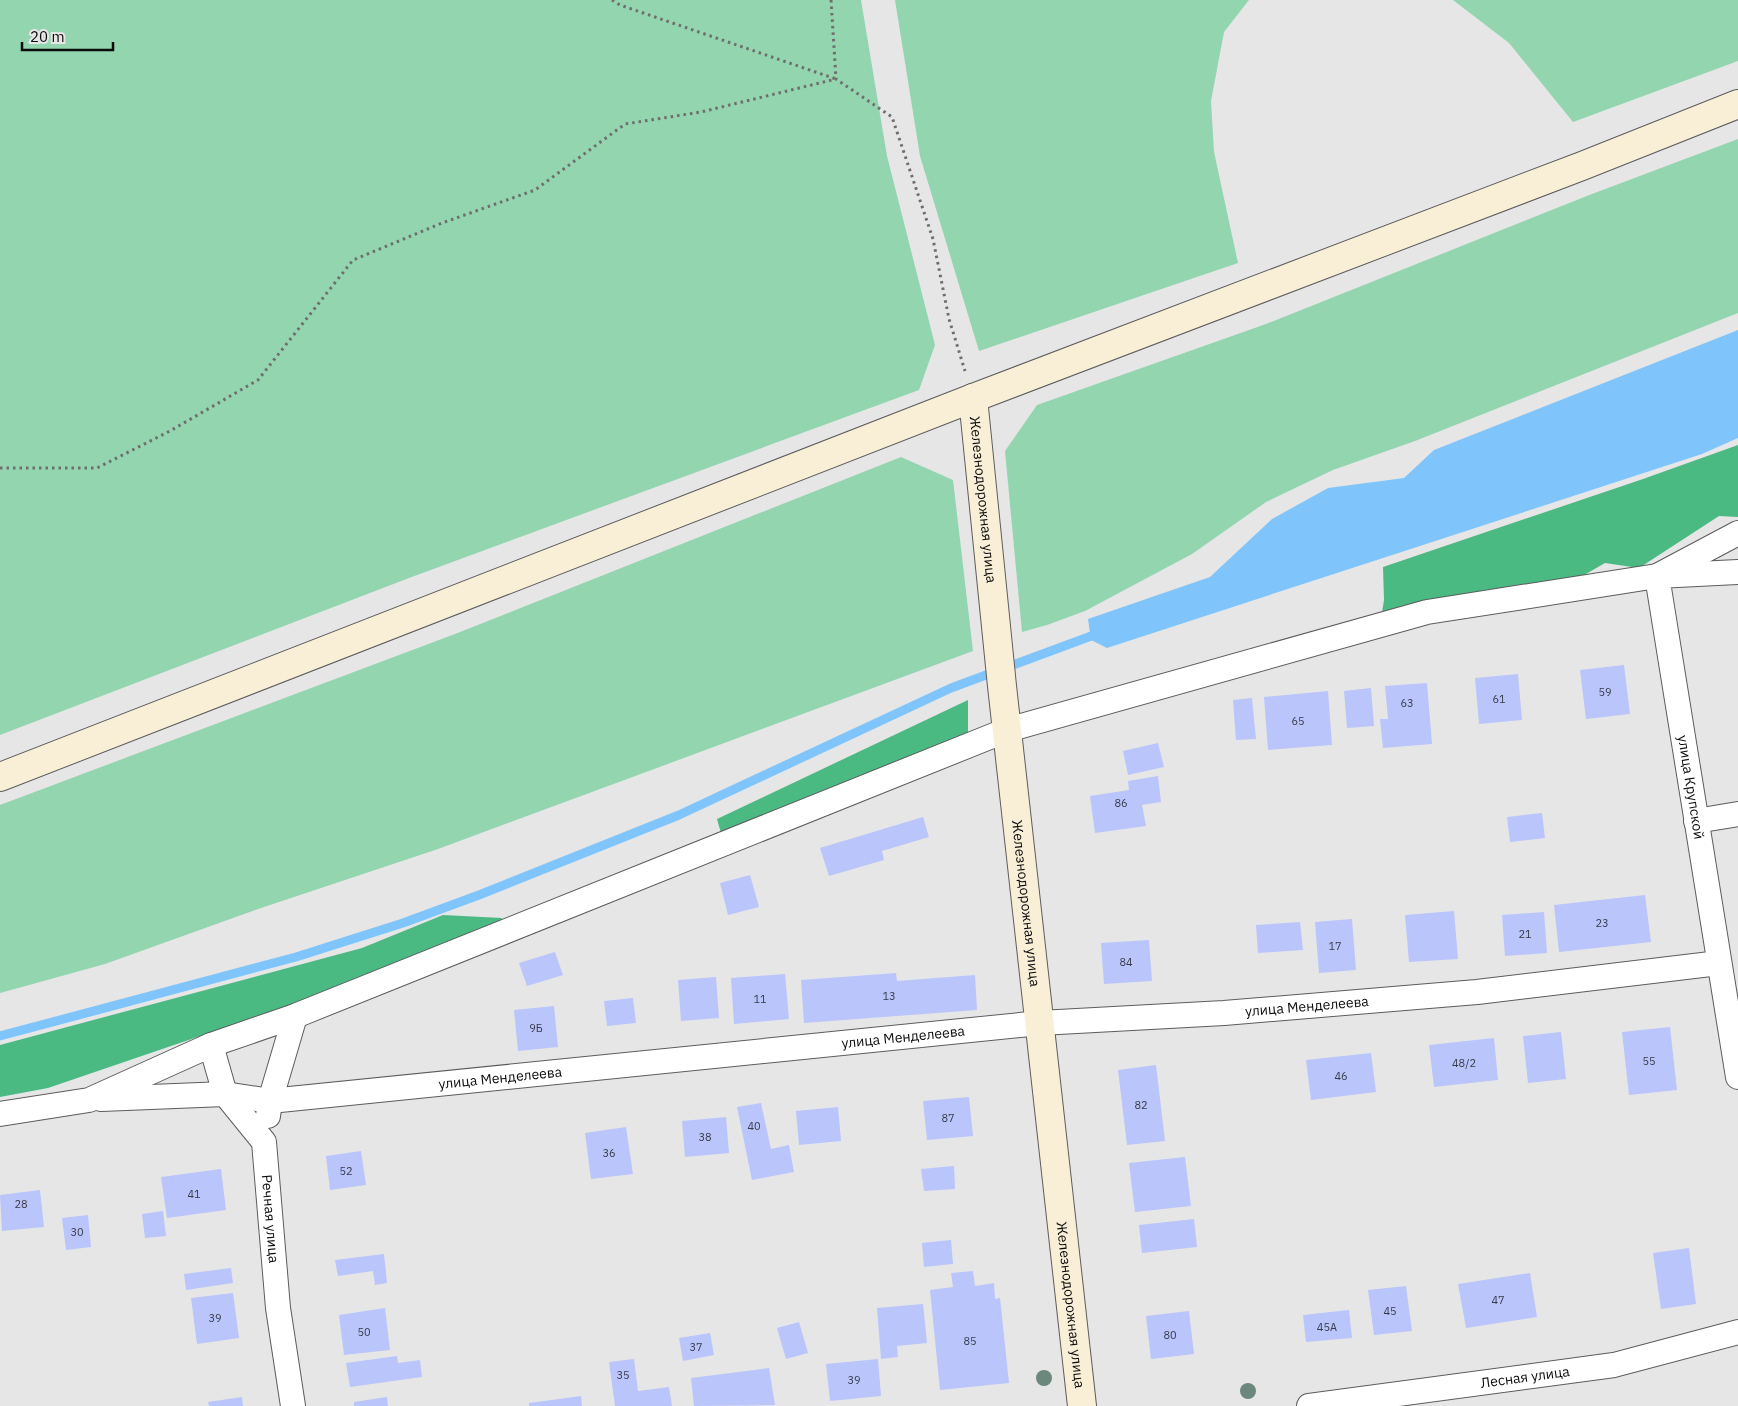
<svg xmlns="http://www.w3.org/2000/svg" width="1738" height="1406" font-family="'IBM Plex Sans',sans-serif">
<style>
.green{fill:#92d5ae}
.forest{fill:#4bb982}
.water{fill:#7fc5fb}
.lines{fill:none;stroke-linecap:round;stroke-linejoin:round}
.stream{stroke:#7fc5fb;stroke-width:9}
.building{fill:#bac5fb}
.street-casing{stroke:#5c5c5d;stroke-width:26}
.secondary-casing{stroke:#5c5c5d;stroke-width:30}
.path{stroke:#6e6e6f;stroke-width:3;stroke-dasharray:2.5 4;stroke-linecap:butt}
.street{stroke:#fff;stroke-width:24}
.secondary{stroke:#f9efd7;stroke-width:28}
.tree{fill:#6c877b}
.labels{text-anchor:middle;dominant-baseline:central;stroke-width:4;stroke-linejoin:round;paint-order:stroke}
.number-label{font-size:11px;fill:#373a48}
.street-label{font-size:14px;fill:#0b0b0c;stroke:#e6e6e7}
</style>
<rect width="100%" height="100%" fill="#e6e6e7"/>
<!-- green -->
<g class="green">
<path d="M0,0h861l26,156 48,189 -16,45 -510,188 -409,157z"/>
<path d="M895,0h354l-25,32 -13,69 3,51 24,111 -259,88 -59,-195z"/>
<path d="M1453,0h285v61l-165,61 -64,-79z"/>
<path d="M1738,139v174l-323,128 -82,29 -67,32 -74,52 -107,57 -38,14 -25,7 -17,-181 32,-46 229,-81 326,-130z"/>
<path d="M901,457l52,23 20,171 -535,198 -180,60 -153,55 -105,29v-188l455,-171z"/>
</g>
<!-- forest -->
<g class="forest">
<path d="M1738,445v72l-19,-1 -80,52 -34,-5 -33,19 -191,37 3,-19 -1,-33 260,-88z"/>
<path d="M968,700v34l-244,110 -7,-25z"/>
<path d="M443,915l59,3 -6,12 -32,16 -416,142 -48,9v-52l362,-97z"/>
</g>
<!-- water -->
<path class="water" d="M1738,330v108l-36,16 -595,194 -16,-8 -3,-21 122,-42 62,-58 56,-31 76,-10 30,-28z"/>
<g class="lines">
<!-- stream -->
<path class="stream" d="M0,1036l296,-79 107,-34 76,-28 200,-80 272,-127 151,-56"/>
</g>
<!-- building -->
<g class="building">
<path d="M1624,665l6,49 -44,5 -6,-49z"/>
<path d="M1518,674l4,46 -43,4 -4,-46z"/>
<path d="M1427,683l5,61 -49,4 -3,-29h8l-3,-33z"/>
<path d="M1371,688l3,38 -27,2 -3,-37z"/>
<path d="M1328,691l4,54 -64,5 -4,-53z"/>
<path d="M1252,698l4,41 -20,1 -3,-40z"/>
<path d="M1158,743l6,24 -36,8 -5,-24z"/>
<path d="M1158,776l3,26 -19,3 4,21 -51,7 -5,-37 39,-6 -1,-9z"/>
<path d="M1542,813l3,25 -35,4 -3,-25z"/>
<path d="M923,817l6,20 -47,14 2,9 -55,16 -9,-28z"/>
<path d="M750,875l9,32 -31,8 -8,-32z"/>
<path d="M1645,895l6,47 -92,10 -5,-47z"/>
<path d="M1454,911l4,48 -49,3 -4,-47z"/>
<path d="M1544,912l3,41 -42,3 -3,-41z"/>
<path d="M1352,919l4,51 -37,3 -4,-51z"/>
<path d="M1300,922l3,28 -45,3 -2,-28z"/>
<path d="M1149,940l3,41 -48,3 -3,-41z"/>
<path d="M555,952l8,23 -36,11 -8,-23z"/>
<path d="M896,973l1,8 78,-6 2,35 -173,13 -3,-43z"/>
<path d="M785,974l4,45 -55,5 -3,-46z"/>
<path d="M716,977l3,41 -38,3 -3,-41z"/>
<path d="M633,998l3,25 -29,3 -3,-25z"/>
<path d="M554,1006l4,41 -40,4 -4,-41z"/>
<path d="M1670,1027l7,63 -48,5 -7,-63z"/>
<path d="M1561,1032l5,47 -38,4 -5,-47z"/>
<path d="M1494,1038l4,42 -64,7 -5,-42z"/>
<path d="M1371,1053l5,39 -65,8 -5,-40z"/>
<path d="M1156,1065l9,76 -38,4 -9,-75z"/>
<path d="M969,1097l4,39 -46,4 -4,-39z"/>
<path d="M761,1103l10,46 18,-4 5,27 -42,8 -15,-73z"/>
<path d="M838,1107l3,34 -42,4 -3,-34z"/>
<path d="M726,1117l3,36 -44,4 -3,-36z"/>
<path d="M626,1127l7,47 -42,5 -6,-46z"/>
<path d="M361,1151l5,34 -36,5 -4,-34z"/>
<path d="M1185,1157l6,49 -56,6 -6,-49z"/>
<path d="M954,1166l1,23 -31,2 -3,-22z"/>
<path d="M221,1169l5,41 -59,8 -6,-41z"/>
<path d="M40,1190l4,37 -42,4 -2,-36z"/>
<path d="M163,1211l3,25 -21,2 -3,-24z"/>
<path d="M88,1215l3,32 -25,3 -4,-32z"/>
<path d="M1194,1219l3,28 -55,6 -3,-28z"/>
<path d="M951,1240l2,24 -29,3 -2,-24z"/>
<path d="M1689,1248l7,56 -35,5 -8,-56z"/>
<path d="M384,1254l3,29 -12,2 -2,-14 -35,5 -3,-16z"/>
<path d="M231,1268l2,15 -47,7 -2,-16z"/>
<path d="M973,1271l2,15 19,-3 1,16 5,-1 9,85 -69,7 -10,-100 23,-3 -2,-14z"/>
<path d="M1530,1273l7,44 -71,11 -8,-44z"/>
<path d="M1406,1286l6,45 -38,4 -6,-45z"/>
<path d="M233,1293l6,45 -42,6 -6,-46z"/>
<path d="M923,1304l4,39 -30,3 1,11 -17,2 -4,-51z"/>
<path d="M385,1308l5,42 -46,5 -5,-40z"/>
<path d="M1349,1310l3,28 -46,4 -3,-27z"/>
<path d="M1189,1311l5,43 -43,5 -5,-43z"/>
<path d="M799,1322l9,31 -22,6 -9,-31z"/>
<path d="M710,1333l4,22 -31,6 -4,-23z"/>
<path d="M397,1356l1,7 22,-3 2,17 -72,10 -4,-24z"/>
<path d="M634,1359l4,32 31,-4 3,19h-57l-6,-44z"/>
<path d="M878,1359l3,37 -51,5 -4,-37z"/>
<path d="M769,1368l6,37 -81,1 -3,-28z"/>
<path d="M581,1396l1,10h-53v-3z"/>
<path d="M242,1397l1,9h-34l-1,-4z"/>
<path d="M387,1397l1,9h-34v-4z"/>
</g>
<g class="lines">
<defs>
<g id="street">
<path id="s1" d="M1738,572l-81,4 81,501"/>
<path d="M1696,821l42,-7"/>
<path id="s2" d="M211,1045l14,49 39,48 14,166 15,98"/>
<path id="s3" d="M101,1099l124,-5 45,7 770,-78 184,-10 253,-21 242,-29"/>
<path d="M0,1114l89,-14 122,-55 84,-29 712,-286 420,-118 230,-36 81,-43"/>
<path d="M268,1116l2,-15 25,-85"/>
<path id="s4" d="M1309,1406l305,-41 124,-33"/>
</g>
<g id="secondary">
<path id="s5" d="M973,398l29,288 80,720"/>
<path d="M0,777l973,-379 609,-232 156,-62"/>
</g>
</defs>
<!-- street casing -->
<use href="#street" class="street-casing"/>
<!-- secondary casing -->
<use href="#secondary" class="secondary-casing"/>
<!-- path -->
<g class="path">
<path d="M612,0l8,5 216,74"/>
<path d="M831,0l5,79 56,38 41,122 16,80 16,52"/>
<path d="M0,468h97l73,-37 88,-51 95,-120 89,-37 93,-33 90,-66 76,-12 135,-33"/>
</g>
<!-- street -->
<use href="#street" class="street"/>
<!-- secondary -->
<use href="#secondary" class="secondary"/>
</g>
<!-- trees -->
<g class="tree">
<circle cx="1044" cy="1378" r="8"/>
<circle cx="1248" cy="1391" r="8"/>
</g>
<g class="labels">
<!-- number labels -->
<g class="number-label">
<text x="1605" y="692">59</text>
<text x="1499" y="699">61</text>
<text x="1407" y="703">63</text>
<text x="1298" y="721">65</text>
<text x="1121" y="803">86</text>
<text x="1602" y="923">23</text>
<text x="1525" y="934">21</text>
<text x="1335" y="946">17</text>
<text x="1126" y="962">84</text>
<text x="889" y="996">13</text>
<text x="760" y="999">11</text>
<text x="536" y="1028">9Б</text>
<text x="1649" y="1061">55</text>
<text x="1464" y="1063">48/2</text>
<text x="1341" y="1076">46</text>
<text x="1141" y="1105">82</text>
<text x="948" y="1118">87</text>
<text x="754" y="1126">40</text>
<text x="705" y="1137">38</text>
<text x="609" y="1153">36</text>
<text x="346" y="1171">52</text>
<text x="194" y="1194">41</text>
<text x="21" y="1204">28</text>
<text x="77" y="1232">30</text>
<text x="1498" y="1300">47</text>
<text x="1390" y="1311">45</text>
<text x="215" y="1318">39</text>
<text x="1327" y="1327">45А</text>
<text x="364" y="1332">50</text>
<text x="1170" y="1335">80</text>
<text x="970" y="1341">85</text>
<text x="696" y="1347">37</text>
<text x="623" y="1375">35</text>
<text x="854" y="1380">39</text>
</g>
<!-- street labels -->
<g class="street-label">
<text stroke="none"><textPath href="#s5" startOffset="102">Железнодорожная улица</textPath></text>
<text stroke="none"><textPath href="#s1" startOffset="295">улица Крупской</textPath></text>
<text stroke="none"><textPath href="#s5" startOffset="508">Железнодорожная улица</textPath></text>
<text stroke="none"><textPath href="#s3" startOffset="1211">улица Менделеева</textPath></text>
<text stroke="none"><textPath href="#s3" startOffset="806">улица Менделеева</textPath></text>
<text stroke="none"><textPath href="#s3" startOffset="401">улица Менделеева</textPath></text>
<text stroke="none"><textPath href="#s2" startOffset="190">Речная улица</textPath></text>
<text stroke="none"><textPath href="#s5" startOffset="912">Железнодорожная улица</textPath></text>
<text stroke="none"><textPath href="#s4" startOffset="218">Лесная улица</textPath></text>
</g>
</g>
<!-- scale -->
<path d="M22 42v8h91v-8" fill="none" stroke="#0b0b0c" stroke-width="2.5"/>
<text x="30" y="42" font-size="15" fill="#0b0b0c" stroke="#e6e6e7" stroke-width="4" paint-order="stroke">20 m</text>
</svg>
